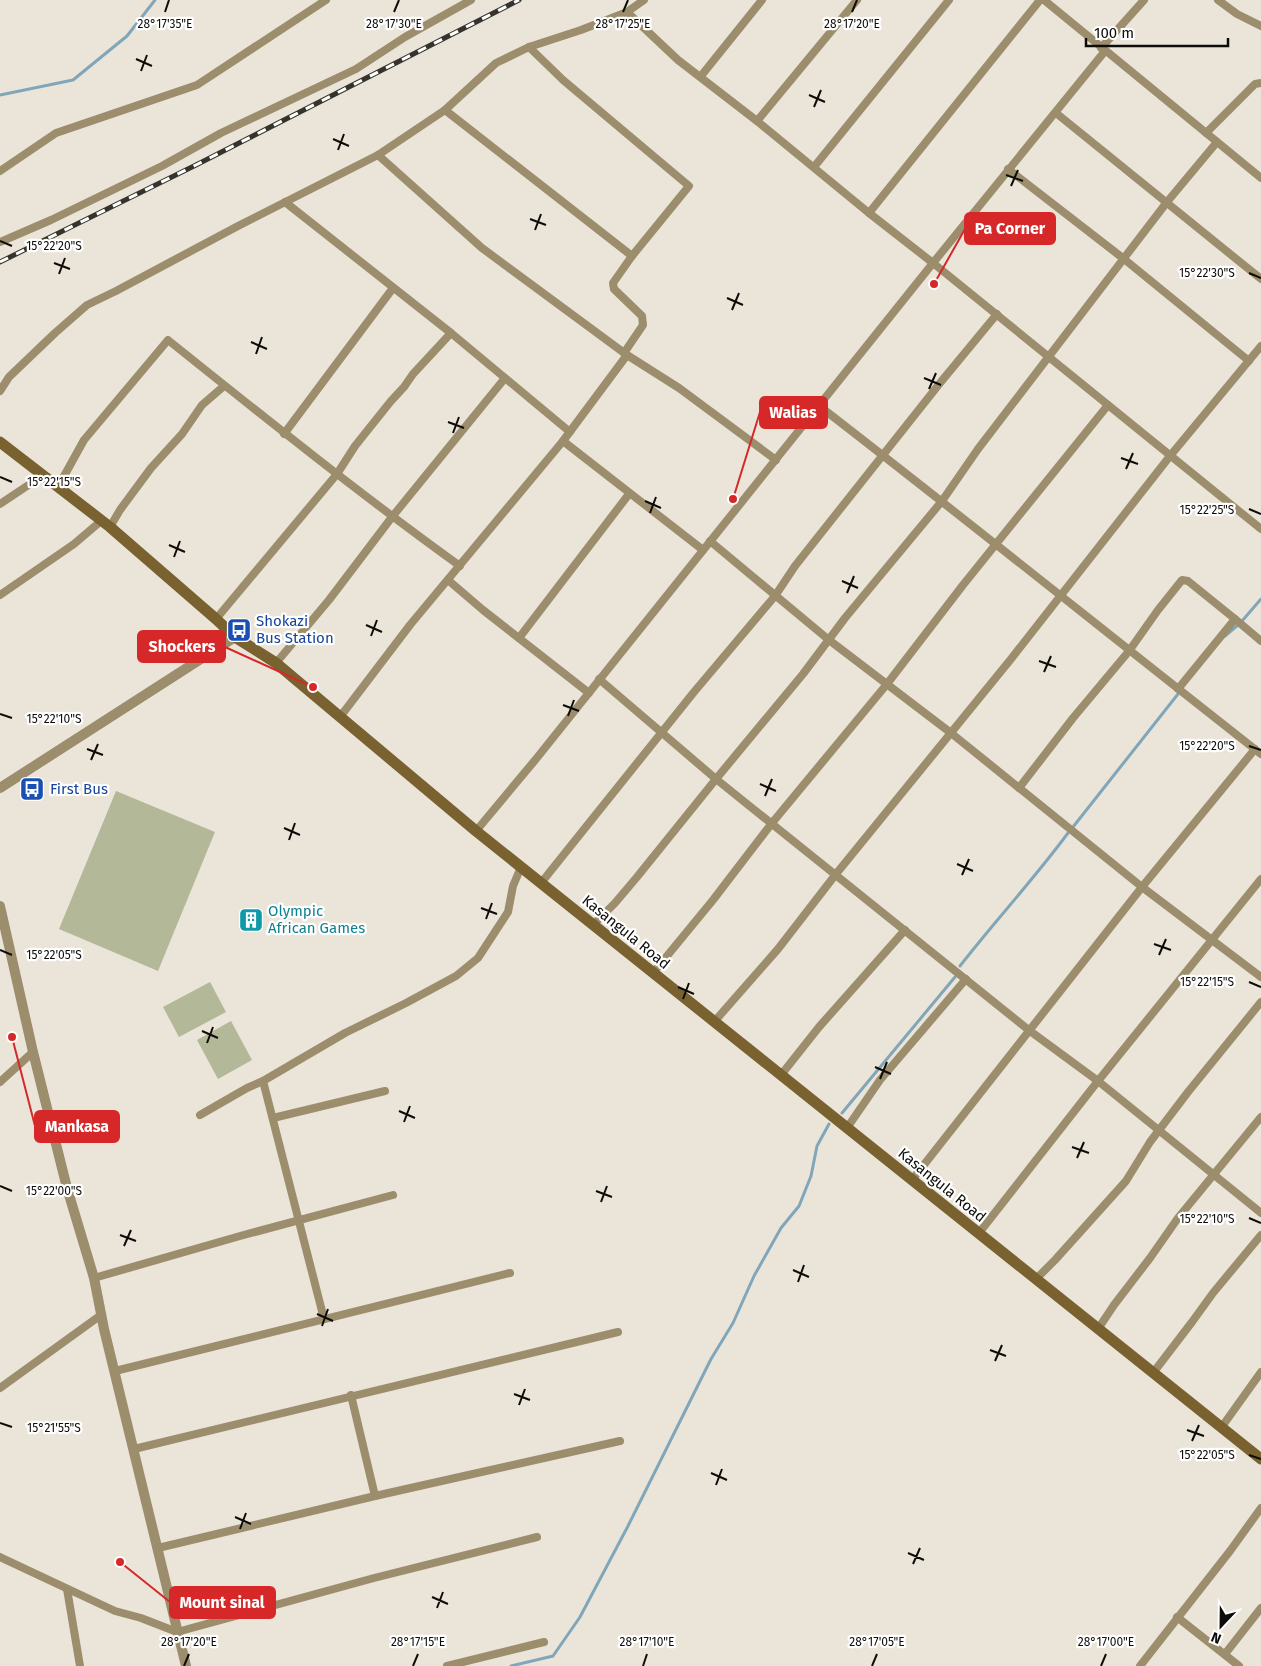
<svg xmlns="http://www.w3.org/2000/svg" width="1261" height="1666" font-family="'Fira Sans',sans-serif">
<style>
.green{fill:#b2b898}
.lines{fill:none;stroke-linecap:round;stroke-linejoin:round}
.stream{stroke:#82a6b9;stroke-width:3}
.minor{stroke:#9c8d6d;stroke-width:8}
.tertiary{stroke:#9c8d6d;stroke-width:10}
.secondary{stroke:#796230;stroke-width:11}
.rail-casing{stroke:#36332d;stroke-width:5}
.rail{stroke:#fff;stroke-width:3;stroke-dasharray:9;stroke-linecap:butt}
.ticks{fill:none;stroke:#0e0c08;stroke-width:2}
.labels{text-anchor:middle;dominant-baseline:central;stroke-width:4.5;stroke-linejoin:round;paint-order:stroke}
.transit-label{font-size:15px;fill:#164399;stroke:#fff;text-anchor:start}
.culture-label{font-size:15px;fill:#0d838f;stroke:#fff;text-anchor:start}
.street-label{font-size:15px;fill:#0e0c08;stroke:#fff}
.ticks-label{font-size:12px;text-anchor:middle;fill:#0e0c08;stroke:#fff;stroke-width:4.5;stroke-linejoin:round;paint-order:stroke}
.leader{fill:none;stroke:#d62828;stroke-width:2}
.callout-dot{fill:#d62828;stroke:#fff;stroke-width:2}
.callout{fill:#d62828;stroke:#d62828;stroke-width:2}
.callout-label{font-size:16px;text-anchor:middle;font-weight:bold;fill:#fff}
</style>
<rect width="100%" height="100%" fill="#ebe5d9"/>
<!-- green -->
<g class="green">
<path d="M116,791l99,41 -57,139 -99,-42z"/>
<path d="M210,982l16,30 -47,25 -16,-30z"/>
<path d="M231,1021l21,39 -34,19 -21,-39z"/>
</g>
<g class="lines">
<!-- stream -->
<g class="stream">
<path d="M0,95l73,-15 54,-44 28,-36"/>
<path d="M1242,621l19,-22"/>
<path d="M1225,636l13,-11"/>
<path d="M1073,827l105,-133"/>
<path d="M960,966c35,-45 74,-87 108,-133"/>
<path d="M842,1113l113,-136"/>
<path d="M511,1666l42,-10 27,-39 48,-91 83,-167 22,-36 21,-47 27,-48 18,-22 12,-30 6,-30 12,-22"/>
</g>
<!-- minor -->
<g class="minor">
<path d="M1044,0l217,178"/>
<path d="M1218,0l19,14 24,12"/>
<path d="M627,12l51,48 79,61 112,92 64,50 172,-212"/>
<path d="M529,47l34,33 126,106 -57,70 -19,27 1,6 28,27 1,9 -19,28"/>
<path d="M1101,48l43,-48"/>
<path d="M701,76l61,-76"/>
<path d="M445,110l51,-47 33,-16 52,-17 46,-18 17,-12"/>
<path d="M1056,113l205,166"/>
<path d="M757,121l100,-121"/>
<path d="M1206,133l49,-49 6,-1"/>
<path d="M378,155l104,93 145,107 -64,86"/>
<path d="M814,167l135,-167"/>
<path d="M1008,169l116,90 125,102"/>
<path d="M0,171l56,-38 141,-48 129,-85"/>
<path d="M285,202l166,131 119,99"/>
<path d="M869,213l171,-213"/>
<path d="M0,242l51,-22 111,-54 59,-33 135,-64 49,-32 66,-37"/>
<path d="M627,355l52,33 97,72"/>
<path d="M0,391l9,-14 46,-44 32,-28 29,-14 122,-65 140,-71 67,-45 187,146"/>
<path d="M818,405c149,115 295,233 443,349"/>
<path d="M284,434l109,-146"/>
<path d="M58,487l26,-47 84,-100c96,77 192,154 292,226"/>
<path d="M0,504l42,-28"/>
<path d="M110,527l10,-17 31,-42 31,-34 20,-29 22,-19"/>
<path d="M710,541l119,99 122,93 191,154 119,90"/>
<path d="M448,580l35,30 106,83"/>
<path d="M0,595l74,-51 27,-23"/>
<path d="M216,619l121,-145 18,-28 36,-45 13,-14 9,-13 38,-41"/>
<path d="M519,638l110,-144"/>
<path d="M276,663l53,-63 63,-83 113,-139"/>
<path d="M599,679l117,100 314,252 68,50 163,132"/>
<path d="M1178,689l57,-70 26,22"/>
<path d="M340,717l70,-92 153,-184 140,109"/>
<path d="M1019,788l54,-70 56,-67 29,-41 24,-30 6,1 47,38"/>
<path d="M476,831l60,-72 397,-496 328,266"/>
<path d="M541,883l153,-191 81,-96 20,-30 145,-183 57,-69"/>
<path d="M593,925l22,-22 22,-26 79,-98 87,-105 42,-56 97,-117 36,-52 189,-247 50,-60"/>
<path d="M653,973l60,-73 59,-77 115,-139 76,-99 145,-180"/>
<path d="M714,1022l64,-73 58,-75 175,-215 159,-203 91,-110"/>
<path d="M781,1075l38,-48 86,-97"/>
<path d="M263,1081l61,238"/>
<path d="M0,1082l33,-30"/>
<path d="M200,1115l47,-27 16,-7 82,-48 61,-30 50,-27 22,-18 30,-46 5,-26 8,-19"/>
<path d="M273,1118l112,-27"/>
<path d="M847,1128l33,-48 86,-101"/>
<path d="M912,1180l230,-293 113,-138"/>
<path d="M979,1233l119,-152 163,-202"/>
<path d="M94,1278l146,-42 153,-41"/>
<path d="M1036,1279l19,-19 71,-79 24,-39 38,-50 73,-90"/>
<path d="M1098,1329l16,-24 36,-47 28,-40 83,-101"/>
<path d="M115,1371l395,-98"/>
<path d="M1153,1373l39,-51 21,-29 48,-58"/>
<path d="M0,1388l101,-73"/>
<path d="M351,1395l24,101"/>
<path d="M1221,1428l40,-56"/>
<path d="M134,1449l484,-117"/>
<path d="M158,1548l217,-52 245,-55"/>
<path d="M0,1557l115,54 26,7 36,14 197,-54 163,-41"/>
<path d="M67,1589l13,77"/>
<path d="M1177,1617l62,49"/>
<path d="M1225,1654l36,-46"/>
<path d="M447,1666l97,-24"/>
<path d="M1140,1666l90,-115 31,-43"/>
</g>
<!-- tertiary -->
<g class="tertiary">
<path d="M0,788l235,-151"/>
<path d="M0,906l33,146 34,136 27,90 10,51 82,337"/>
</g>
<!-- secondary -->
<path class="secondary" d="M0,442l110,85 106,92 19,18 41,26 200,168 785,628"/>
<defs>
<path id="rail" d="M0,262l196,-97 323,-165"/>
</defs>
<!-- rail casing -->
<use href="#rail" class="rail-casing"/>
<!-- rail -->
<use href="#rail" class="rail"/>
</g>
<!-- ticks -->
<path class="ticks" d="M165,12l4,-12M394,12l5,-12M623,12l5,-12M852,12l5,-12M136,59l16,7M141,71l6,-16M809,95l16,7M814,107l7,-17M333,139l16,7M338,150l6,-16M1006,175l17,6M1011,186l7,-16M530,219l16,6M535,230l6,-16M0,241l12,5M54,263l16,6M1249,273l12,5M59,274l6,-16M727,298l16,7M732,310l7,-17M251,342l16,7M256,354l6,-17M924,378l17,7M929,389l7,-16M448,422l16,6M453,433l6,-16M1121,458l17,6M1126,469l7,-16M0,477l12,5M645,501l16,7M1249,509l12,5M650,513l6,-16M169,545l16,7M174,557l6,-16M842,581l16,7M847,593l7,-17M366,625l16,7M371,636l6,-16M1039,661l17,6M1044,672l7,-16M563,705l16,6M0,714l12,4M568,716l6,-16M1249,746l12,4M87,749l16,6M91,760l7,-16M760,784l16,7M765,796l7,-17M284,828l16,7M289,840l6,-17M957,864l16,7M962,875l7,-16M481,908l16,6M486,919l6,-16M1154,944l17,6M0,950l12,5M1159,955l7,-16M1249,982l12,5M678,987l16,7M683,999l6,-16M202,1031l16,7M207,1043l6,-16M875,1067l16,7M880,1079l7,-17M399,1111l16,7M404,1122l6,-16M1072,1147l17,6M1077,1158l7,-16M0,1186l12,5M596,1191l16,6M601,1202l6,-16M1249,1218l12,5M120,1235l16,6M124,1246l7,-16M793,1270l16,7M798,1282l6,-17M317,1314l16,7M322,1326l6,-17M990,1350l16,6M995,1361l7,-16M514,1394l16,6M519,1405l6,-16M0,1423l12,4M1187,1430l17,6M1192,1441l7,-16M1249,1455l12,4M711,1473l16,7M716,1485l6,-16M235,1517l16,7M240,1529l6,-16M908,1553l16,7M913,1564l7,-16M432,1597l16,7M437,1608l6,-16M184,1666l5,-12M413,1666l5,-12M643,1666l4,-12M872,1666l5,-12M1101,1666l5,-12"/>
<!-- icons -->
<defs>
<symbol id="bus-square" viewBox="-11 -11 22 22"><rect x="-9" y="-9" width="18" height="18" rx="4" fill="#1a4fb4" stroke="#fff"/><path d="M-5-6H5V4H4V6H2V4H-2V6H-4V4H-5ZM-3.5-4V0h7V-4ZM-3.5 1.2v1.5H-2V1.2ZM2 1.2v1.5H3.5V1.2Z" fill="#fff"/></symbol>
<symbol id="building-square" viewBox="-11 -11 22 22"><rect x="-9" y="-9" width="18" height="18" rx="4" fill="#0f9aa8" stroke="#fff"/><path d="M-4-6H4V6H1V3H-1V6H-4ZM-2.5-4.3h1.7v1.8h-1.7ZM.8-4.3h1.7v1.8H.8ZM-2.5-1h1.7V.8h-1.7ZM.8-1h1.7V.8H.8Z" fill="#fff"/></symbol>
</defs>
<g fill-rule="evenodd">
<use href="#bus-square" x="225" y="616" width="28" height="28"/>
<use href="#bus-square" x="18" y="775" width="28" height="28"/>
<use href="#building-square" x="237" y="906" width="28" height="28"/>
</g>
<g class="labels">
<!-- transit labels -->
<g class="transit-label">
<text x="256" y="621">Shokazi<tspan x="256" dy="17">Bus Station</tspan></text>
<text x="50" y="789">First Bus</text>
</g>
<!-- culture labels -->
<g class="culture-label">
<text x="268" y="911">Olympic<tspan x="268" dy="17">African Games</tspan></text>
</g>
<!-- street labels -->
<g class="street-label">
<text transform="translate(626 932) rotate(39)">Kasangula Road</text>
<text transform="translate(942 1185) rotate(39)">Kasangula Road</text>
</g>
</g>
<g class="ticks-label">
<text x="165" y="28">28°17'35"E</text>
<text x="623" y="28">28°17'25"E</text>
<text x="394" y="28">28°17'30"E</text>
<text x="852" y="28">28°17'20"E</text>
<text x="54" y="250">15°22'20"S</text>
<text x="1207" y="277">15°22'30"S</text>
<text x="54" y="486">15°22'15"S</text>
<text x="1207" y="514">15°22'25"S</text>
<text x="54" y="723">15°22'10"S</text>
<text x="1207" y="750">15°22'20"S</text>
<text x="54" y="959">15°22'05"S</text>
<text x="1207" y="986">15°22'15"S</text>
<text x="54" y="1195">15°22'00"S</text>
<text x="1207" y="1223">15°22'10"S</text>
<text x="54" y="1432">15°21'55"S</text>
<text x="1207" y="1459">15°22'05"S</text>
<text x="189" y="1646">28°17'20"E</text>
<text x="418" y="1646">28°17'15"E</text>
<text x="647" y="1646">28°17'10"E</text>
<text x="877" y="1646">28°17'05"E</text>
<text x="1106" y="1646">28°17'00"E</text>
</g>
<!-- callouts -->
<path class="leader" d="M934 284L965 229M733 499L760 412M313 687L225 647M12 1037L35 1126M120 1562L170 1602"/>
<g class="callout-dot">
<circle cx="934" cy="284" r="5"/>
<circle cx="733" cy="499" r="5"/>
<circle cx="313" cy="687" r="5"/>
<circle cx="12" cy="1037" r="5"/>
<circle cx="120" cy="1562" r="5"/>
</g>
<g class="callout">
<rect x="965" y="213" width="90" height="31" rx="5"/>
<rect x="760" y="397" width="67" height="31" rx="5"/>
<rect x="138" y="631" width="87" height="31" rx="5"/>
<rect x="35" y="1111" width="84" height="31" rx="5"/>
<rect x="170" y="1587" width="105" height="31" rx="5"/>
</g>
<g class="callout-label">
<text x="1010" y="234">Pa Corner</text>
<text x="793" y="418">Walias</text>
<text x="182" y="652">Shockers</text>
<text x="77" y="1132">Mankasa</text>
<text x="222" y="1608">Mount sinal</text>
</g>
<!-- north arrow -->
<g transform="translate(1221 1626) rotate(202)" stroke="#ffffff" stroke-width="4" paint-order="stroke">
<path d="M0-4L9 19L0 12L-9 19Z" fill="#0e0c08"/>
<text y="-8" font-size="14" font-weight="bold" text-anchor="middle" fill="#0e0c08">N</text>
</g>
<!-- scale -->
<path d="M1086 38v8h142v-8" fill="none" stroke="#0e0c08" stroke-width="2.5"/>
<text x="1094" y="38" font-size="15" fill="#0e0c08" stroke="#ffffff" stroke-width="4" paint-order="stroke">100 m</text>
</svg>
